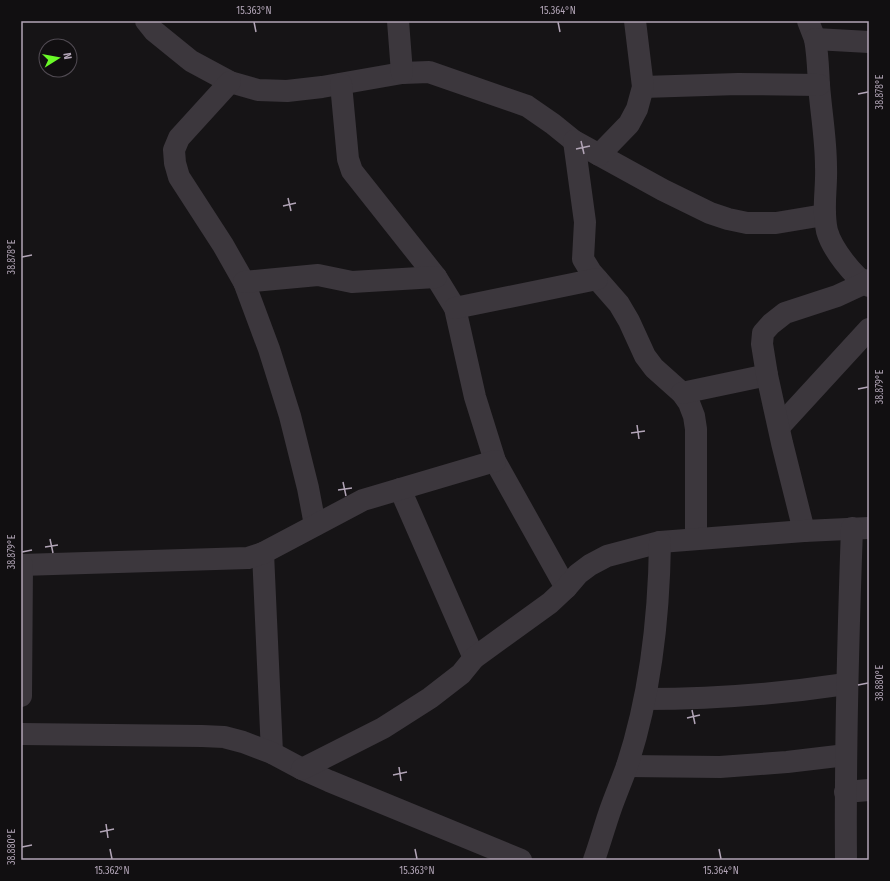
<svg xmlns="http://www.w3.org/2000/svg" width="890" height="881" font-family="'Fira Sans Condensed',sans-serif">
<style>
.lines{fill:none;stroke-linecap:round;stroke-linejoin:round}
.minor{stroke:#3c373d;stroke-width:22}
.ticks{fill:none;stroke:#b2a5b7;stroke-width:1.5}
.neatline{fill:none;stroke:#b2a5b7;stroke-width:1.5}
.ticks-label{font-size:10px;text-anchor:middle;fill:#b2a5b7}
</style>
<rect width="100%" height="100%" fill="#161416"/>
<g class="lines">
<!-- minor -->
<g class="minor">
<path d="M146,21l8,10 37,30 39,21 28,8 29,1 35,-4 80,-14 27,-1 98,34 26,18 21,17 89,49 47,23 18,6 19,4h29l48,-8"/>
<path d="M398,21l4,52"/>
<path d="M808,21l7,18"/>
<path d="M869,42l-54,-3c3,17 3,30 4,46 2,27 7,54 7,82 1,21 -4,43 1,64 5,18 26,45 42,55"/>
<path d="M230,82l-51,56 -5,12 1,13 4,14 44,68 21,37 25,67 21,67 18,72 7,37"/>
<path d="M341,84l7,75 4,12 84,106 19,31 20,89 20,64 71,127"/>
<path d="M643,87l95,-3 81,1"/>
<path d="M574,141l11,81 -2,37 8,13 28,32 10,17 16,35 9,12 28,25 7,10 5,13 2,13v109"/>
<path d="M599,155l30,-31 8,-15 6,-22 -8,-66"/>
<path d="M244,282l74,-7 34,7 84,-5"/>
<path d="M455,308l142,-29"/>
<path d="M682,393l85,-18"/>
<path d="M779,427l90,-98"/>
<path d="M400,489l74,169"/>
<path d="M804,531l-22,-88 -15,-68 -5,-31 1,-11 8,-9 14,-11 52,-17 28,-13 4,-3"/>
<path d="M263,553l9,200"/>
<path d="M21,565l227,-7 15,-5 100,-53 132,-39"/>
<path d="M21,696l1,-131"/>
<path d="M645,699c68,0 134,-5 201,-15"/>
<path d="M21,734l181,2 22,1 19,5 29,11 30,16 27,12 192,79"/>
<path d="M627,766l93,1 67,-5 59,-7"/>
<path d="M302,769l81,-41 47,-30 31,-24 13,-16 76,-55 16,-15 12,-14 12,-9 17,-9 53,-14 144,-11 65,-3"/>
<path d="M845,792l24,-2"/>
<path d="M594,860c6,-17 11,-35 17,-52 5,-14 11,-28 16,-42 24,-73 32,-148 33,-224"/>
<path d="M846,860c-1,-111 2,-221 6,-332"/>
</g>
</g>
<!-- ticks -->
<path class="ticks" d="M254,22l2,10M558,22l2,10M858,94l10,-2M581,141l3,13M576,149l14,-3M288,198l3,13M283,206l13,-3M22,257l10,-2M858,389l10,-2M637,425l2,14M631,433l14,-2M343,482l3,14M338,490l14,-2M50,539l3,14M45,547l13,-2M22,552l10,-2M858,685l10,-2M692,710l3,14M687,718l13,-3M399,767l2,14M393,775l14,-3M106,824l2,14M100,832l14,-3M22,847l10,-2M110,849l2,10M415,849l2,10M719,849l2,10"/>
<!-- border -->
<rect width="890" height="881" fill="none" stroke="#110f11" stroke-width="44"/>
<!-- north arrow -->
<g transform="translate(58 58) rotate(79)"><circle r="19" fill="#110f11" stroke="#514b53"/>
<path d="M0-3L7 15L0 10L-7 15Z" fill="#6afa28"/>
<text y="-6" font-size="11" font-weight="bold" text-anchor="middle" fill="#b2a5b7">N</text>
</g>
<rect x="22" y="22" width="846" height="837" class="neatline"/>
<g class="ticks-label">
<text x="254" y="14">15.363°N</text>
<text x="558" y="14">15.364°N</text>
<text transform="translate(879 92) rotate(-90)" y="4">38.878°E</text>
<text transform="translate(11 257) rotate(-90)" y="4">38.878°E</text>
<text transform="translate(879 387) rotate(-90)" y="4">38.879°E</text>
<text transform="translate(11 552) rotate(-90)" y="4">38.879°E</text>
<text transform="translate(879 683) rotate(-90)" y="4">38.880°E</text>
<text transform="translate(11 847) rotate(-90)" y="4">38.880°E</text>
<text x="112" y="874">15.362°N</text>
<text x="417" y="874">15.363°N</text>
<text x="721" y="874">15.364°N</text>
</g>
</svg>
